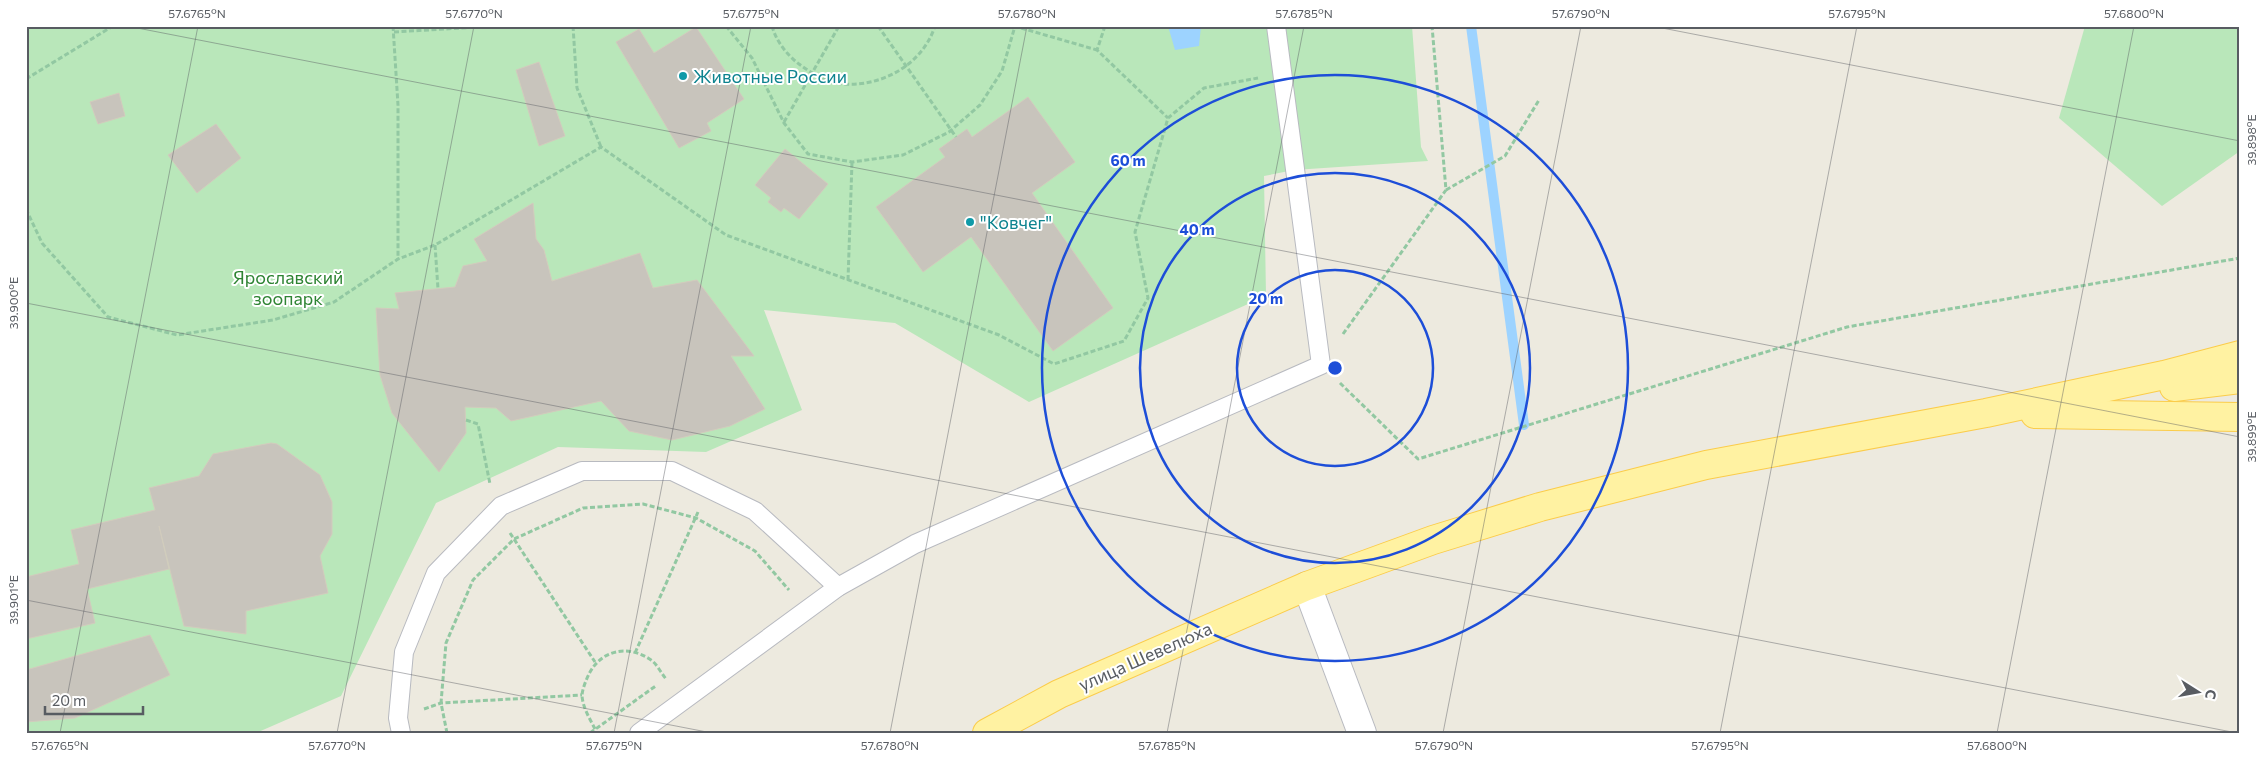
<svg xmlns="http://www.w3.org/2000/svg" width="2266" height="759" font-family="Commissioner,sans-serif">
<style>
.green{fill:#b9e7ba}
.water{fill:#9dd3ff}
.lines{fill:none;stroke-linecap:round;stroke-linejoin:round}
.stream{stroke:#9dd3ff;stroke-width:10}
.building{fill:#c8c4bc;stroke:#d2ccbd}
.service-casing{stroke:#b8bac0;stroke-width:20}
.minor-casing{stroke:#b8bac0;stroke-width:30}
.primary-casing{stroke:#fbcc4a;stroke-width:30}
.path{stroke:#92c8a2;stroke-width:3;stroke-dasharray:5 2.5;stroke-linecap:butt}
.service{stroke:#fff;stroke-width:18}
.minor{stroke:#fff;stroke-width:28}
.primary{stroke:#fff2a2;stroke-width:28}
.ticks{fill:none;stroke:#585c62;stroke-width:1;stroke-opacity:0.45}
.ring{fill:none;stroke:#1d4ed8;stroke-width:2.5}
.culture-dot{fill:#0f9aa8;stroke:#fff;stroke-width:2}
.labels{text-anchor:middle;dominant-baseline:central;stroke-width:4;stroke-linejoin:round;paint-order:stroke}
.culture-label{font-size:18px;fill:#0d838f;stroke:#fff;text-anchor:start}
.park-label{font-size:18px;fill:#2e8433;stroke:#fff}
.street-label{font-size:18px;fill:#585c62;stroke:#fff}
.centre{fill:#1d4ed8;stroke:#fff;stroke-width:2.5}
.ring-label{font-size:15px;text-anchor:middle;font-weight:bold;fill:#1d4ed8;stroke:#fff;stroke-width:4;stroke-linejoin:round;paint-order:stroke}
.neatline{fill:none;stroke:#585c62;stroke-width:2}
.ticks-label{font-size:12px;text-anchor:middle;fill:#585c62}
</style>
<rect width="100%" height="100%" fill="#edeadf"/>
<!-- green -->
<g class="green">
<path d="M26,26h1386l9,121 7,14 -134,9 -30,6 2,120 -237,106 -134,-79 -131,-13 38,100 -96,42 -148,-5 -122,56 -95,193 -85,37h-230z"/>
<path d="M2085,26h155v125l-78,55 -103,-88z"/>
</g>
<!-- water -->
<path class="water" d="M1168,26h33l-2,20 -24,4z"/>
<g class="lines">
<!-- stream -->
<path class="stream" d="M1471,26l53,399"/>
</g>
<!-- building -->
<g class="building">
<path d="M696,27l48,72 -37,24 4,8 -32,17 -63,-106 23,-13 15,24z"/>
<path d="M539,62l26,74 -26,10 -23,-76z"/>
<path d="M119,93l6,23 -27,8 -8,-22z"/>
<path d="M1028,97l47,65 -43,31 81,115 -60,43 -82,-114 -48,35 -47,-65 69,-50 -6,-8 28,-20 5,8z"/>
<path d="M216,124l25,34 -44,35 -29,-38z"/>
<path d="M785,149l43,35 -29,35 -15,-11 -3,4 -13,-10 3,-4 -16,-13z"/>
<path d="M533,203l3,36 8,11 8,31 88,-28 13,35 44,-8 57,76h-23l34,53 -35,17 -58,14 -43,-9 -28,-30 -90,20 -15,-13 -31,-1 1,26 -27,39 -47,-59 -12,-38 -4,-67 23,1 -4,-16 60,-6 8,-21 24,-5 -13,-22z"/>
<path d="M271,443l6,1 43,31 12,27v32l-12,22 8,37 -82,18v23l-62,-8 -25,-100 10,43 -82,20 8,34 -69,16v-62l53,-13 -8,-34 84,-20 -6,-22 50,-12 14,-22z"/>
<path d="M150,635l20,40 -95,43 -49,4v-52z"/>
</g>
<g class="lines">
<defs>
<g id="service">
<path d="M401,733l-3,-15 6,-66 32,-79 65,-67 81,-35h90l83,40 83,76"/>
<path d="M639,733l199,-146 77,-43 406,-179 -45,-339"/>
</g>
<path id="minor" d="M1307,586l55,147"/>
<g id="primary">
<path d="M2174,387l66,-8"/>
<path d="M2035,414l205,3"/>
<path d="M987,733l72,-39 248,-108 126,-46 107,-33 166,-42 280,-52 178,-38 76,-20"/>
</g>
</defs>
<!-- service casing -->
<use href="#service" class="service-casing"/>
<!-- minor casing -->
<use href="#minor" class="minor-casing"/>
<!-- primary casing -->
<use href="#primary" class="primary-casing"/>
<!-- path -->
<g class="path">
<path d="M393,26l5,79v154"/>
<path d="M573,26l4,62 24,59"/>
<path d="M726,26l26,32 32,65 24,31 44,8 51,-7 46,-23 31,-27 22,-34 13,-45"/>
<path d="M772,26c4,15 15,29 27,38 11,8 23,16 37,19 40,7 86,-16 99,-57"/>
<path d="M878,26l78,111"/>
<path d="M1014,26l83,24"/>
<path d="M1105,26l-8,24 71,68"/>
<path d="M394,32l101,-6"/>
<path d="M26,79l87,-53"/>
<path d="M784,122l55,-96"/>
<path d="M1446,190l59,-34 34,-56"/>
<path d="M26,209l16,34 66,74 69,18 96,-15 61,-18 64,-43 37,-14 166,-98 125,88 273,100 55,29 70,-23 24,-43 -13,-66 33,-114 36,-30 54,-10"/>
<path d="M435,245l3,44"/>
<path d="M848,280l4,-118"/>
<path d="M1343,334l103,-144 -14,-164"/>
<path d="M1340,383l78,76 429,-132 393,-69"/>
<path d="M466,420l12,4 12,60"/>
<path d="M510,533l85,129"/>
<path d="M635,653l63,-141"/>
<path d="M424,709l17,-6 141,-8"/>
<path d="M595,729c-5,-10 -12,-21 -13,-33 0,-6 4,-16 7,-22 12,-24 39,-30 62,-14 6,4 10,13 15,19"/>
<path d="M447,733l-6,-30 5,-60 27,-63 41,-41 69,-31 60,-4 53,14 59,33 34,39"/>
<path d="M590,733l67,-48"/>
</g>
<!-- service -->
<use href="#service" class="service"/>
<!-- minor -->
<use href="#minor" class="minor"/>
<!-- primary -->
<use href="#primary" class="primary"/>
</g>
<!-- ticks -->
<path class="ticks" d="M127,26l2113,411M1652,26l588,115M26,303l2211,430M26,600l686,133M60,733l138,-707M337,733l137,-707M614,733l137,-707M890,733l137,-707M1167,733l137,-707M1443,733l138,-707M1720,733l137,-707M1997,733l137,-707"/>
<!-- distance rings -->
<g class="ring">
<circle cx="1335" cy="368" r="98"/>
<circle cx="1335" cy="368" r="195"/>
<circle cx="1335" cy="368" r="293"/>
</g>
<!-- markers -->
<g class="culture-dot">
<circle cx="683" cy="76" r="5"/>
<circle cx="970" cy="222" r="5"/>
</g>
<g class="labels">
<!-- culture labels -->
<g class="culture-label">
<text x="693" y="76">Животные России</text>
<text x="980" y="222">"Ковчег"</text>
</g>
<!-- park labels -->
<g class="park-label">
<text x="288" y="277">Ярославский<tspan x="288" dy="21">зоопарк</tspan></text>
</g>
<!-- street labels -->
<g class="street-label">
<text transform="translate(1145 656) rotate(-24)">улица Шевелюха</text>
</g>
</g>
<circle cx="1335" cy="368" r="8" class="centre"/>
<g class="ring-label">
<text x="1128" y="166">60 m</text>
<text x="1197" y="235">40 m</text>
<text x="1266" y="304">20 m</text>
</g>
<!-- border -->
<rect width="2266" height="759" fill="none" stroke="#ffffff" stroke-width="55"/>
<!-- north arrow -->
<g transform="translate(2198 692) rotate(101)" stroke="#ffffff" stroke-width="4" paint-order="stroke">
<path d="M0-4L9 19L0 12L-9 19Z" fill="#585c62"/>
<text y="-8" font-size="14" font-weight="bold" text-anchor="middle" fill="#585c62">С</text>
</g>
<!-- scale -->
<path d="M45 706v8h98v-8" fill="none" stroke="#585c62" stroke-width="2.5"/>
<text x="52" y="706" font-size="15" fill="#585c62" stroke="#ffffff" stroke-width="4" paint-order="stroke">20 m</text>
<rect x="28" y="28" width="2210" height="704" class="neatline"/>
<g class="ticks-label">
<text x="197" y="18">57.6765°N</text>
<text x="474" y="18">57.6770°N</text>
<text x="751" y="18">57.6775°N</text>
<text x="1027" y="18">57.6780°N</text>
<text x="1304" y="18">57.6785°N</text>
<text x="1581" y="18">57.6790°N</text>
<text x="1857" y="18">57.6795°N</text>
<text x="2134" y="18">57.6800°N</text>
<text transform="translate(2252 140) rotate(-90)" y="4">39.898°E</text>
<text transform="translate(14 303) rotate(-90)" y="4">39.900°E</text>
<text transform="translate(2252 437) rotate(-90)" y="4">39.899°E</text>
<text transform="translate(14 600) rotate(-90)" y="4">39.901°E</text>
<text x="60" y="750">57.6765°N</text>
<text x="337" y="750">57.6770°N</text>
<text x="614" y="750">57.6775°N</text>
<text x="890" y="750">57.6780°N</text>
<text x="1167" y="750">57.6785°N</text>
<text x="1444" y="750">57.6790°N</text>
<text x="1720" y="750">57.6795°N</text>
<text x="1997" y="750">57.6800°N</text>
</g>
</svg>
